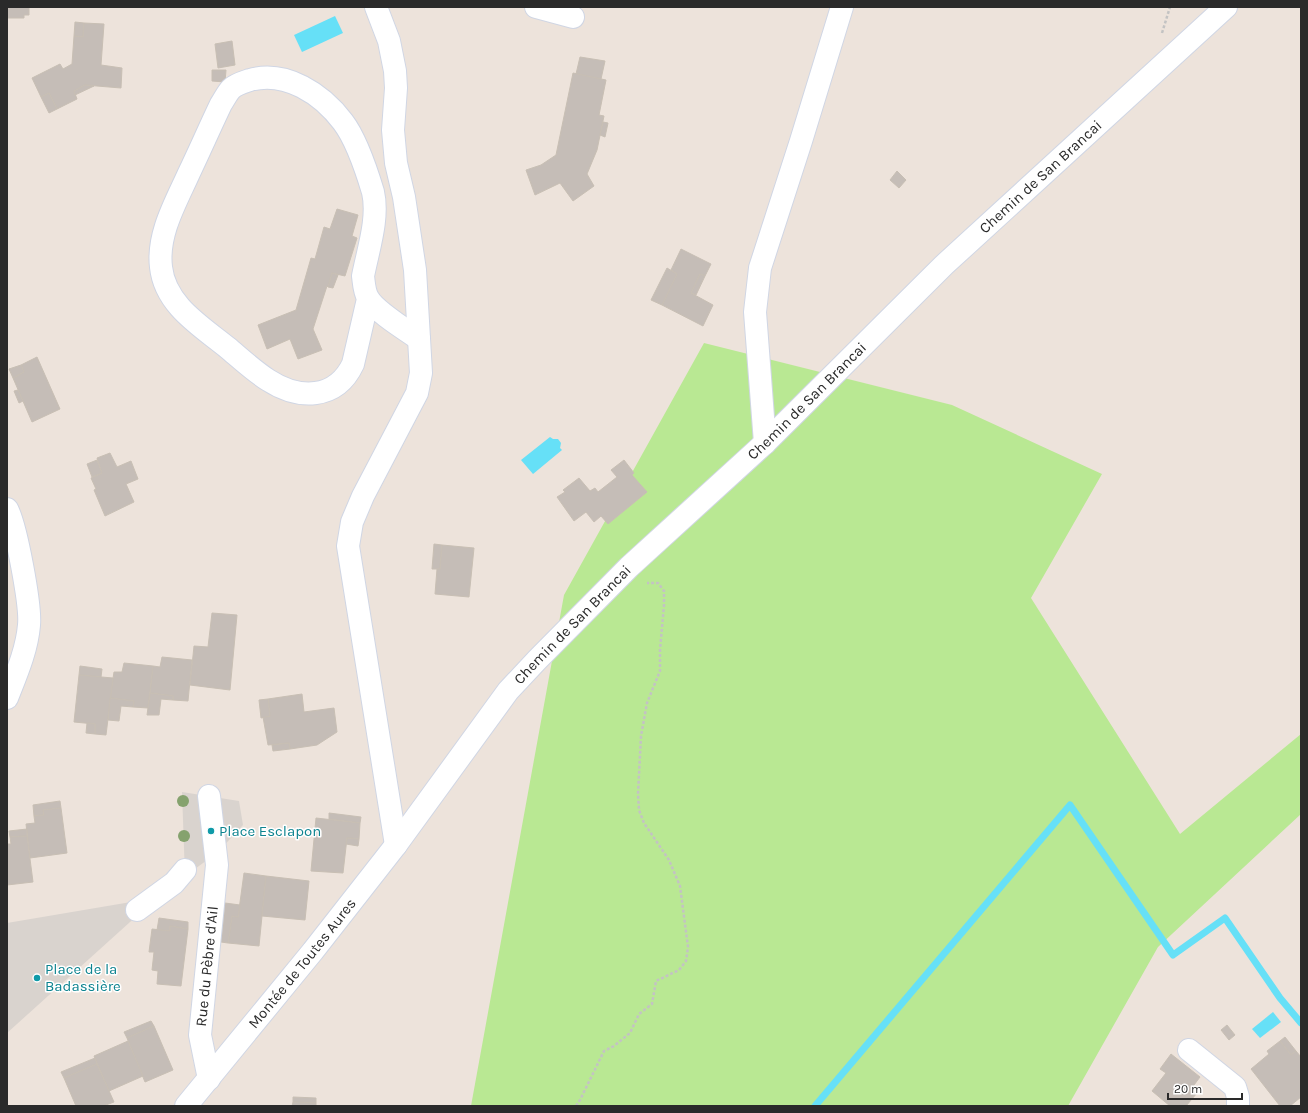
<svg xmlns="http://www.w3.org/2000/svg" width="1308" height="1113" font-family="Karla,sans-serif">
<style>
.green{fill:#b9e893}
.plaza{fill:#d9d3ce}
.water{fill:#66e0f7}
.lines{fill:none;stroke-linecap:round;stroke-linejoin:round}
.stream{stroke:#66e0f7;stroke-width:7}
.building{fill:#c5bdb7;stroke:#c8bfb4}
.minor-casing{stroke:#d0d6e4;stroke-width:24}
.path{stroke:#c3c3c3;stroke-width:2.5;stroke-dasharray:3 2;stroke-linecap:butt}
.minor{stroke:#fff;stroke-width:22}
.tree{fill:#85a26e}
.culture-dot{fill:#0f9aa8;stroke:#fff;stroke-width:1.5}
.labels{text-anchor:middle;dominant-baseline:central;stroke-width:3;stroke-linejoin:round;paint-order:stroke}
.street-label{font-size:15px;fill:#2a2a2a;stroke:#fff}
.culture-label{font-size:15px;fill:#0d838f;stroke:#fff;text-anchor:start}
</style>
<rect width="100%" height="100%" fill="#ede3db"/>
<!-- green -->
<path class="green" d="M704,343l248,62 150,69 -71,124 149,236 121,-100v80l-143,133 -90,159h-597l93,-511z"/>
<!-- plaza -->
<g class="plaza">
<path d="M182,792l57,9 4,24 -26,28 -32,23z"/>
<path d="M131,902l9,11 -133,120v-110z"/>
</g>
<!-- water -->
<g class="water">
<path d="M335,16l8,17 -41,19 -8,-17z"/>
<path d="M550,437l3,2h5l3,4 -1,5 2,2 -29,24 -12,-14z"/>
<path d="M1273,1012l8,10 -21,16 -8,-9z"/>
</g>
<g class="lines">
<!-- stream -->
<path class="stream" d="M815,1106l255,-301 103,150 52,-37 55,80 21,25"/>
</g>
<!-- building -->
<g class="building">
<path d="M7,7h22v8h-5v3h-17z"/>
<path d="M75,22l9,1 -1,14 -9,-1z"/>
<path d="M84,23l20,1 -3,41 21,3 -1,20 -36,-3 -11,6 3,8 -20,10 -8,-16 -8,4 -9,-19 28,-14 3,5 9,-5 2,-28 9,1z"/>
<path d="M232,41l3,24 -17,3 -3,-24z"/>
<path d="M580,57l25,4 -4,18 -25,-5z"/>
<path d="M212,70h14l-1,12 -13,-1z"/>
<path d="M573,73l33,7 -7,35 5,1 -7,34 -10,24 7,12 -21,15 -13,-18 -25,12 -9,-25 15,-5 15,-10z"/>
<path d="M85,85l9,1 -19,9 -1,-4z"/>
<path d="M49,93l8,16 -8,4 -8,-16z"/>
<path d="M603,122l5,1 -3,14 -5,-2z"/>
<path d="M897,171l9,9 -7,8 -9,-8z"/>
<path d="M337,209l21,6 -6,21 5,2 -12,38 -13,-3 -4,14 -1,-1 -14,43 9,21 -24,9 -8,-20 -23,10 -9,-24 38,-15 15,-52 4,1 9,-32 6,2z"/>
<path d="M681,249l30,15 -6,12 -5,-2 -9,19 22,12 -10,21 -41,-21 15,-31 -6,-4z"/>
<path d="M667,268l10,6 -15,31 -11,-5z"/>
<path d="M332,273l6,2 -5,13 -5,-1z"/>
<path d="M700,274l5,2 -9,19 -5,-2z"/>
<path d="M37,357l23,52 -28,13 -19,-44 11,-6 -3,-7z"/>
<path d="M21,365l3,7 -11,6 -4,-9z"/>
<path d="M18,390l5,11 -4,2 -5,-12z"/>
<path d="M110,453l7,14 14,-6 7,18 -12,5 8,18 -29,14 -11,-26 2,-1 -5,-11 11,-5 -5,-15z"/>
<path d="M97,460l5,13 -10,4 -5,-13z"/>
<path d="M624,460l10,13 -2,2 15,17 -39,32 -7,-8 -7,6 -8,-10 -12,9 -17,-24 8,-5 -2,-2 16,-12 11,13 5,-3 3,4 19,-15 -6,-7z"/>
<path d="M434,544l8,1 -2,24h-8z"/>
<path d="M442,545l32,3 -5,49 -34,-3 2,-25h3z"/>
<path d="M212,613l25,2 -7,75 -40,-5 4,-39 14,1z"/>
<path d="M162,657l30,3 -4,41 -15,-1v-4l-23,-3 3,-27 7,1z"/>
<path d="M124,663l29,3 -5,42 -15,-1 1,-6 -24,-3 4,-26h8z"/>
<path d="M80,666l22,3 -1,8 -22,-2z"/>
<path d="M79,675l34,3 -7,57 -11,-1v-10l-21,-2z"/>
<path d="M150,693l23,3v4l-12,-1 -2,16h-12z"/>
<path d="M302,694l2,18 30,-4 3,24 -20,13 -27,4 -1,-6 -21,2 -5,-28 7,-1 -2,-17z"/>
<path d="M110,698l24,3 -1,6 -12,-1 -2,15 -11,-1z"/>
<path d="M268,699l2,17 -9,2 -2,-18z"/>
<path d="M87,723l8,1v10l-9,-1z"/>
<path d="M289,743l1,6 -17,2 -1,-6z"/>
<path d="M60,801l1,7 -18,2 1,5 -10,1 -1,-11z"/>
<path d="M61,808l6,45 -37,5 -4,-34 9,-1 -1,-7 10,-1 -1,-5z"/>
<path d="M329,813l32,4 -1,6 -31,-4z"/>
<path d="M316,818l44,5 -1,16 -12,-1 -4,35 -32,-2z"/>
<path d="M27,829v7l-17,1 -1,-6z"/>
<path d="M27,836l6,46 -26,3v-41h4l-1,-7z"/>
<path d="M347,838l12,1 -1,7 -12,-2z"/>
<path d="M244,873l22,3 -7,70 -31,-3 4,-27 6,1z"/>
<path d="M266,876l43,5 -4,39 -43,-4z"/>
<path d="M225,903l15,2 -2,12 -6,-1 -4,27 -7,-1z"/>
<path d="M159,918l29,4v7l-18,-3v5l-13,-1z"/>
<path d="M170,926l18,3 -7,57 -24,-2 1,-13 -6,-1 2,-18h-5l3,-23 18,2z"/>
<path d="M151,1021l3,5 -27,12 -3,-6z"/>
<path d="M1227,1025l8,10 -6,5 -8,-10z"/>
<path d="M154,1026l19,44 -28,12 -18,-44z"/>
<path d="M1285,1037l11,14 -5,4 -11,-14z"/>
<path d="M128,1041l15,35 -34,15 -15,-35z"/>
<path d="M1280,1041l11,14 5,-4 5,6v40l-11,9h-10l-29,-37 18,-15 -2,-3z"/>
<path d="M1171,1054l29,23 -9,12 6,4 -11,13h-16l-18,-15 14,-18 -6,-4z"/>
<path d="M95,1058l2,6 -33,14 -3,-6z"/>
<path d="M97,1064l17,38 -11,4h-27l-12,-28z"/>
<path d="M293,1097l23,1v5l-23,-1z"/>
<path d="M293,1102l23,1v3h-24z"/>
</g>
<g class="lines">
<defs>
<g id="minor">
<path d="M376,7l13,34 6,30 1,17 -3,42 3,33 8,34 11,73 6,103 -4,20 -54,103 -11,26 -4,24 48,299"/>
<path d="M536,7l37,10"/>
<path d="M368,299l-15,65c-17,36 -54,36 -85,16 -14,-9 -27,-21 -40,-32 -27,-22 -63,-43 -67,-81 -4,-33 15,-65 28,-94 11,-23 21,-46 32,-69 3,-4 6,-11 10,-15 5,-5 13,-7 19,-9 36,-10 72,14 93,42 13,17 24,50 30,70 6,26 -5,58 -10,84 1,7 1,15 5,22 7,13 38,32 51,41"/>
<path d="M765,443l-10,-131 5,-44 41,-127 41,-134"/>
<path d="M7,509c9,16 24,97 22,116 -2,25 -13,50 -22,73"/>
<path d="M137,910l37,-27 11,-13"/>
<path d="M1189,1050l46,37 3,10v9"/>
<path id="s1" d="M209,1079l-9,-44 17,-170 -8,-69"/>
<path id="s2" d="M186,1106l127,-155 83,-106 112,-154 29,-31 92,-93 136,-124 179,-178 282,-258"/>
</g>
</defs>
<!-- minor casing -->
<use href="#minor" class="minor-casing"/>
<!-- path -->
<g class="path">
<path d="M1162,33l8,-26"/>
<path d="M576,1106l4,-6 24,-49 10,-5 16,-13 9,-19 13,-10 4,-23 23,-11 7,-9 2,-14 -8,-61 -11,-26 -25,-37 -5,-13 -1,-16 3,-58 6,-33 13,-32v-21l4,-45v-14l-6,-8h-11"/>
</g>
<!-- minor -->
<use href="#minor" class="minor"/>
</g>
<!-- trees -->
<g class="tree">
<circle cx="183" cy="801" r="6"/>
<circle cx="184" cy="836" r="6"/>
</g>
<!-- markers -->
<g class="culture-dot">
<circle cx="211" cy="831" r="4"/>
<circle cx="37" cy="978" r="4"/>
</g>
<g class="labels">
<!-- street labels -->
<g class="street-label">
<text stroke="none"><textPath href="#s2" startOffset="1266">Chemin de San Brancai</textPath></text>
<text stroke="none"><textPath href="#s2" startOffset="942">Chemin de San Brancai</textPath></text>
<text stroke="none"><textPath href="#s2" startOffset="618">Chemin de San Brancai</textPath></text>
<text stroke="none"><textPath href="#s2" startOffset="184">Montée de Toutes Aures</textPath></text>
<text stroke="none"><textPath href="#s1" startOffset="114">Rue du Pèbre d'Ail</textPath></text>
</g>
<!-- culture labels -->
<g class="culture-label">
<text x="219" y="831">Place Esclapon</text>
<text x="45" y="969">Place de la<tspan x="45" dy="17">Badassière</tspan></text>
</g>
</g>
<!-- border -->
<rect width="1308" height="1113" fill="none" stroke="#2a2a2a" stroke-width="16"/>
<!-- scale -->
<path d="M1168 1093v6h74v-6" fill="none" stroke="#2a2a2a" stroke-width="2"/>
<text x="1174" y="1093" font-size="12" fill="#2a2a2a" stroke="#ffffff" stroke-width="3" paint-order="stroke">20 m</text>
</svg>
